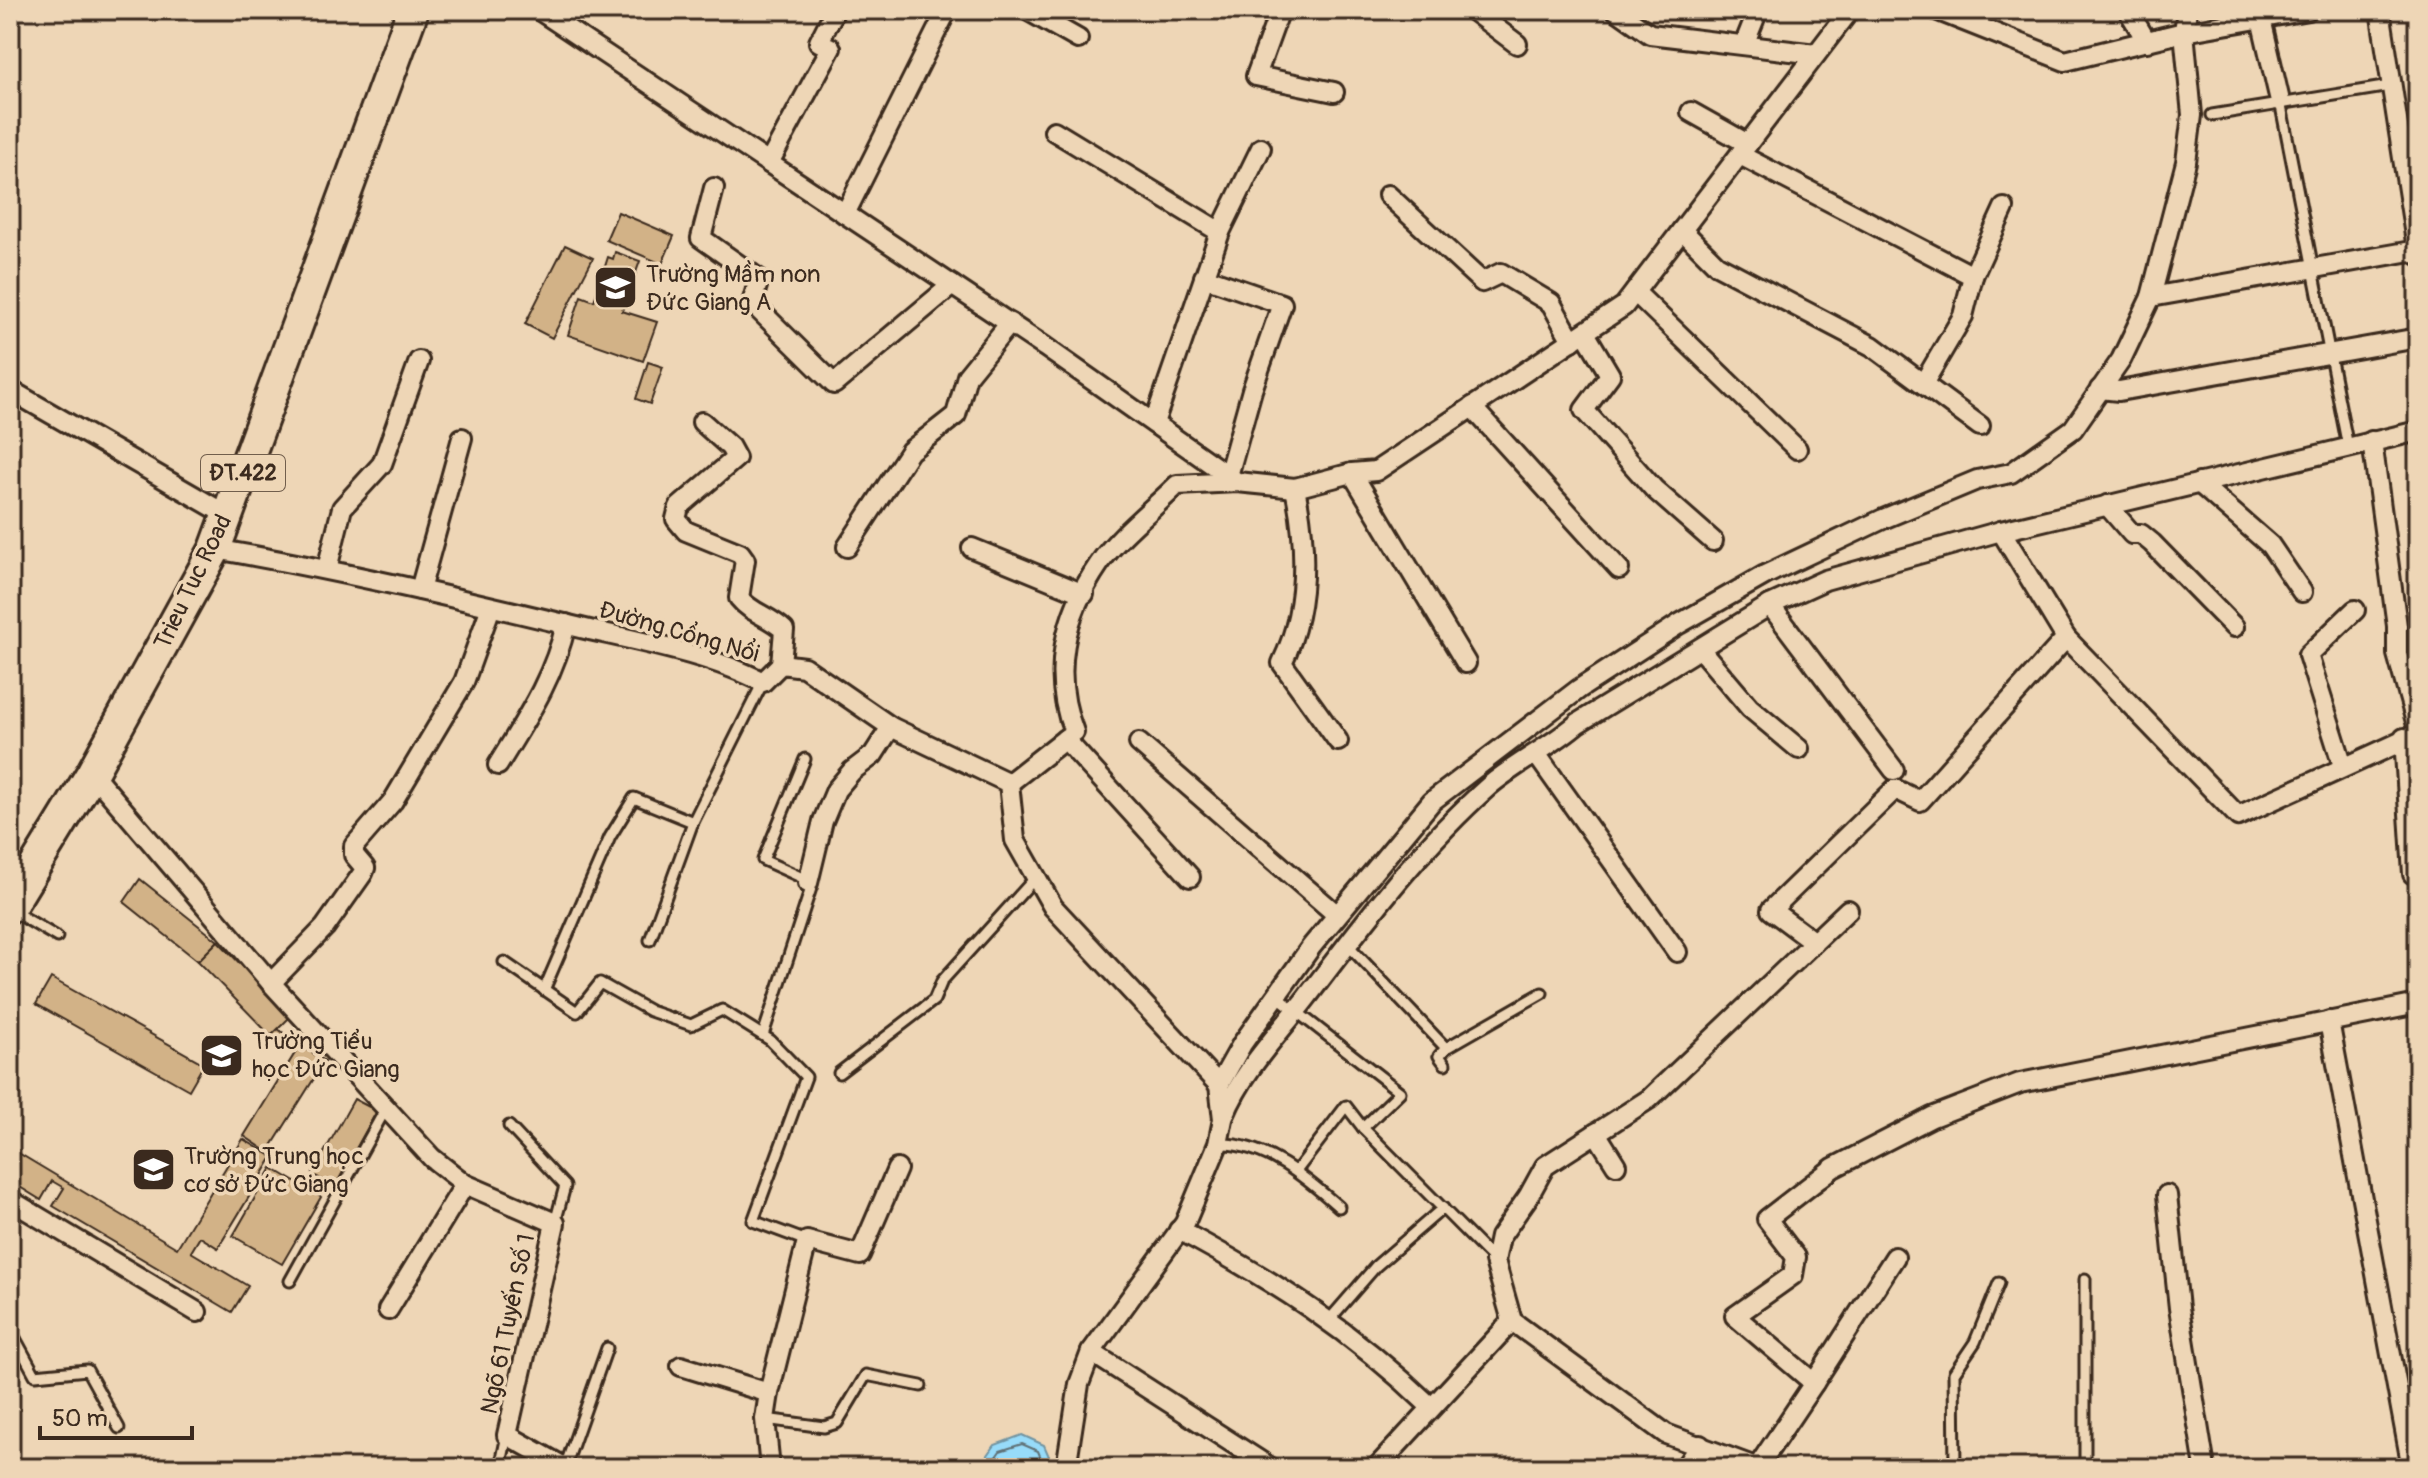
<svg xmlns="http://www.w3.org/2000/svg" width="2428" height="1478" font-family="Pangolin,sans-serif">
<style>
.water{fill:#97dbf9;stroke:#7294a1;stroke-width:2}
.lines{fill:none;stroke-linecap:round;stroke-linejoin:round}
.shore{stroke:#607176;stroke-width:2}
.building{fill:#d2b287;stroke:#3b2a1e;stroke-width:2}
.lane-casing{stroke:#3b2a1e;stroke-width:15}
.street-casing{stroke:#3b2a1e;stroke-width:24}
.primary-casing{stroke:#3b2a1e;stroke-width:36}
.lane{stroke:#eed6b6;stroke-width:9}
.street{stroke:#eed6b6;stroke-width:18}
.primary{stroke:#eed6b6;stroke-width:30}
.labels{text-anchor:middle;dominant-baseline:central;stroke-width:7;stroke-linejoin:round;paint-order:stroke}
.shield{fill:#eed6b6;stroke:#715e4c;stroke-width:2}
.shield-label{font-size:22px;font-weight:bold;fill:#3b2a1e}
.poi-label{font-size:24px;fill:#3b2a1e;stroke:#eed6b6;text-anchor:start}
.street-label{font-size:24px;fill:#3b2a1e;stroke:#eed6b6}
</style>
<rect width="100%" height="100%" fill="#eed6b6"/>
<filter id="ink" filterUnits="userSpaceOnUse"><feTurbulence type="fractalNoise" baseFrequency=".0125" numOctaves="2"/><feDisplacementMap in="SourceGraphic" scale="16" xChannelSelector="R" yChannelSelector="G"/><feConvolveMatrix kernelMatrix="1 2 1 2 8 2 1 2 1" color-interpolation-filters="sRGB"/></filter>
<g filter="url(#ink)">
<!-- water -->
<path class="water" d="M1022,1435l22,10 10,23h-75l16,-23z"/>
<g class="lines">
<!-- shore -->
<path class="shore" d="M988,1468l12,-17 22,-7 16,7 7,17"/>
</g>
<!-- building -->
<g class="building">
<path d="M618,212l56,24 -12,28 -56,-24z"/>
<path d="M565,245l28,13 -41,80 -27,-14z"/>
<path d="M615,252l25,9 -18,50 35,11 -14,39 -75,-26 13,-39 13,5 14,-44 5,2z"/>
<path d="M648,362l15,5 -13,37 -14,-5z"/>
<path d="M140,879l78,62 -20,20 -74,-59z"/>
<path d="M218,941l73,75 -20,20 -73,-75z"/>
<path d="M51,978l153,86 -15,26 -153,-86z"/>
<path d="M278,1029l22,16 -5,8 -24,-17z"/>
<path d="M300,1045l25,16 -57,91 -24,-16z"/>
<path d="M354,1099l23,12 -42,76 -23,-13z"/>
<path d="M243,1139l30,18 -55,91 -18,-11 -9,15 57,34 -16,26 -179,-106 11,-18 -12,-7 -11,19 -31,-19v-33l167,100z"/>
<path d="M272,1168l49,29 -39,67 -49,-28z"/>
</g>
<g class="lines">
<defs>
<g id="lane">
<path d="M2280,101l68,346"/>
<path d="M2212,115l178,-29"/>
<path d="M13,911l44,26"/>
<path d="M650,940l43,-118 70,-140"/>
<path d="M1348,945l98,103 96,-55"/>
<path d="M504,962l73,50 23,-29 50,28 41,14 31,-15 48,30 36,37 -53,144 54,20"/>
<path d="M544,990l66,-153 24,-39 59,24"/>
<path d="M1278,997l122,95 -37,36 -17,-22 -49,64"/>
<path d="M763,1035l48,-147 -6,-9 -42,-19 42,-101"/>
<path d="M1445,1064l-6,-8 7,-8"/>
<path d="M839,1073l95,-73 8,-19 94,-104"/>
<path d="M509,1126l56,60 -10,37"/>
<path d="M1363,1128l132,133"/>
<path d="M1218,1144c47,-2 88,34 121,63"/>
<path d="M2085,1279v189"/>
<path d="M290,1281l95,-171"/>
<path d="M1330,1319l46,-53 67,-58"/>
<path d="M10,1329l25,46 52,-5 32,58"/>
<path d="M765,1419l59,8 13,-4 29,-48 55,11"/>
<path d="M565,1467l42,-119"/>
<path d="M496,1468l6,-9 5,-24"/>
<path d="M1955,1468l-1,-95 21,-31 24,-59"/>
</g>
<g id="street">
<path d="M539,10l506,337 192,135"/>
<path d="M1027,10l51,29"/>
<path d="M1280,10l-24,66 78,16"/>
<path d="M1472,10l45,34"/>
<path d="M1616,10l34,24 166,20"/>
<path d="M1936,10l129,51 119,-29 124,-22"/>
<path d="M2128,10l19,32"/>
<path d="M2259,10l21,91"/>
<path d="M2380,10l38,245"/>
<path d="M1744,45l14,-35"/>
<path d="M1691,112l57,32"/>
<path d="M1054,131l166,101 -66,191"/>
<path d="M1740,155l233,121 -10,40 -40,68"/>
<path d="M769,163l62,-115 -12,-6 16,-32"/>
<path d="M714,188l-13,50 58,41 -7,24 82,81 118,-99"/>
<path d="M1388,195l94,87 19,-9 50,30 21,38"/>
<path d="M845,214l102,-204"/>
<path d="M1682,230l35,35 155,81 108,80"/>
<path d="M1220,232l41,-84"/>
<path d="M1973,276l31,-68"/>
<path d="M1204,277l78,27 -30,86 -24,86"/>
<path d="M1635,292l162,157"/>
<path d="M2151,297l266,-47"/>
<path d="M1585,333l25,42 -26,35 70,79 59,52"/>
<path d="M2100,389l19,2 299,-53"/>
<path d="M10,390l217,125"/>
<path d="M1472,407l147,162"/>
<path d="M702,422l28,25 6,11 -57,49 -3,12 10,12 54,22 5,7 -6,38c12,15 30,18 45,32l-3,34"/>
<path d="M2372,441l25,185v28l21,75"/>
<path d="M1352,473l114,190"/>
<path d="M2199,483l71,62 32,47"/>
<path d="M1295,488c12,58 14,120 -13,175l56,78"/>
<path d="M2107,505l25,29h9l11,9 82,84"/>
<path d="M2001,531l65,107 172,178 180,-82"/>
<path d="M847,547l63,-96 46,-36 11,-39 43,-53"/>
<path d="M972,548l112,46"/>
<path d="M215,549c122,21 242,49 362,78 59,14 133,27 186,55l18,-18 23,3 87,60 118,56 6,57 38,67 166,178"/>
<path d="M327,569l15,-61 40,-44 37,-103"/>
<path d="M420,590l42,-152"/>
<path d="M1770,605l124,165"/>
<path d="M1700,649l50,59 49,41"/>
<path d="M2404,738l9,136"/>
<path d="M1065,739l125,138"/>
<path d="M1139,743l197,171"/>
<path d="M1537,755l140,197"/>
<path d="M498,765c28,-46 56,-87 68,-141"/>
<path d="M2343,766l-35,-111 47,-45"/>
<path d="M92,773l179,210 161,175 33,26 90,39 -48,212 59,33"/>
<path d="M1009,783l65,-51c-23,-58 -10,-117 25,-168 20,-29 53,-54 78,-79l60,-3 58,6 57,-15 24,-2 248,-165 226,-296"/>
<path d="M808,883l15,-62 13,-31 16,-19 21,-16 18,-28"/>
<path d="M1814,942l-43,-32 124,-121 25,12 146,-163"/>
<path d="M271,983l54,-56 38,-54 2,-5 -11,-13v-9l39,-45 71,-119 27,-75"/>
<path d="M2329,1021l83,447"/>
<path d="M1224,1116c19,-46 53,-80 83,-119 56,-73 112,-149 182,-211 27,-23 61,-39 89,-63l192,-118 55,-25 176,-49 417,-100"/>
<path d="M1596,1133l20,32"/>
<path d="M2167,1195l12,113 26,160"/>
<path d="M10,1200l187,112"/>
<path d="M1179,1230c96,51 173,101 252,177"/>
<path d="M388,1310l77,-126"/>
<path d="M1091,1352l180,116"/>
<path d="M681,1366l88,27"/>
<path d="M1814,1383l81,-126"/>
<path d="M770,1468l-5,-49 4,-26 38,-152 53,14 37,-86"/>
<path d="M1066,1468l13,-84 12,-32 94,-129 33,-79 5,-25 -4,-34 23,-41 69,-97 121,-146 147,-112 100,-65 86,-49 118,-56 94,-39 34,-7 62,-44 48,-69 30,-63 35,-135 6,-47 -8,-83 3,-22"/>
<path d="M1376,1468l136,-147"/>
<path d="M1684,1468l16,-23"/>
<path d="M1757,1468l57,-85 -79,-67 58,-41 3,-18 -29,-38 66,-51 99,-51 88,-34 398,-79"/>
<path d="M1758,1468l-92,-34 -154,-113 -17,-60 5,-24 28,-40 17,-31 104,-67 199,-189"/>
</g>
<path id="primary" d="M10,907l82,-134 123,-224 198,-539"/>
</defs>
<!-- lane casing -->
<use href="#lane" class="lane-casing"/>
<!-- street casing -->
<use href="#street" class="street-casing"/>
<!-- primary casing -->
<use href="#primary" class="primary-casing"/>
<!-- lane -->
<use href="#lane" class="lane"/>
<!-- street -->
<use href="#street" class="street"/>
<!-- primary -->
<use href="#primary" class="primary"/>
</g>
</g>
<!-- icons -->
<defs>
<symbol id="school-square" viewBox="-11 -11 22 22"><rect x="-9" y="-9" width="18" height="18" rx="4" fill="#3b2a1e" stroke="#eed6b6"/><path d="M0-5L7-2L0 1L-7-2ZM-4 1L0 2.5L4 1V4Q0 6-4 4Z" fill="#fff"/></symbol>
</defs>
<g fill-rule="evenodd">
<use href="#school-square" x="590" y="262" width="51" height="51"/>
<use href="#school-square" x="196" y="1030" width="51" height="51"/>
<use href="#school-square" x="128" y="1144" width="51" height="51"/>
</g>
<g class="labels">
<!-- shield labels -->
<rect class="shield" x="201" y="455" width="84" height="36" rx="6"/>
<g class="shield-label">
<text x="243" y="473">ĐT.422</text>
</g>
<!-- poi labels -->
<g class="poi-label">
<text x="646" y="274">Trường Mầm non<tspan x="646" dy="28">Đức Giang A</tspan></text>
<text x="252" y="1041">Trường Tiểu<tspan x="252" dy="28">học Đức Giang</tspan></text>
<text x="184" y="1156">Trường Trung học<tspan x="184" dy="28">cơ sở Đức Giang</tspan></text>
</g>
<!-- street labels -->
<g class="street-label">
<text transform="translate(193 582) rotate(-64)">Trieu Tuc Road</text>
<text transform="translate(679 632) rotate(16)">Đường Cổng Nổi</text>
<text transform="translate(508 1324) rotate(-78)">Ngõ 61 Tuyến Số 1</text>
</g>
</g>
<!-- margin -->
<rect width="2428" height="1478" fill="none" stroke="#eed6b6" stroke-width="40"/>
<rect x="20" y="20" width="2388" height="1438" fill="none" stroke="#3b2a1e" stroke-width="3" filter="url(#ink)"/>
<!-- scale -->
<path d="M40 1426v12h152v-12" fill="none" stroke="#3b2a1e" stroke-width="4"/>
<text x="52" y="1426" font-size="24" fill="#3b2a1e" stroke="#eed6b6" stroke-width="6" paint-order="stroke">50 m</text>
</svg>
